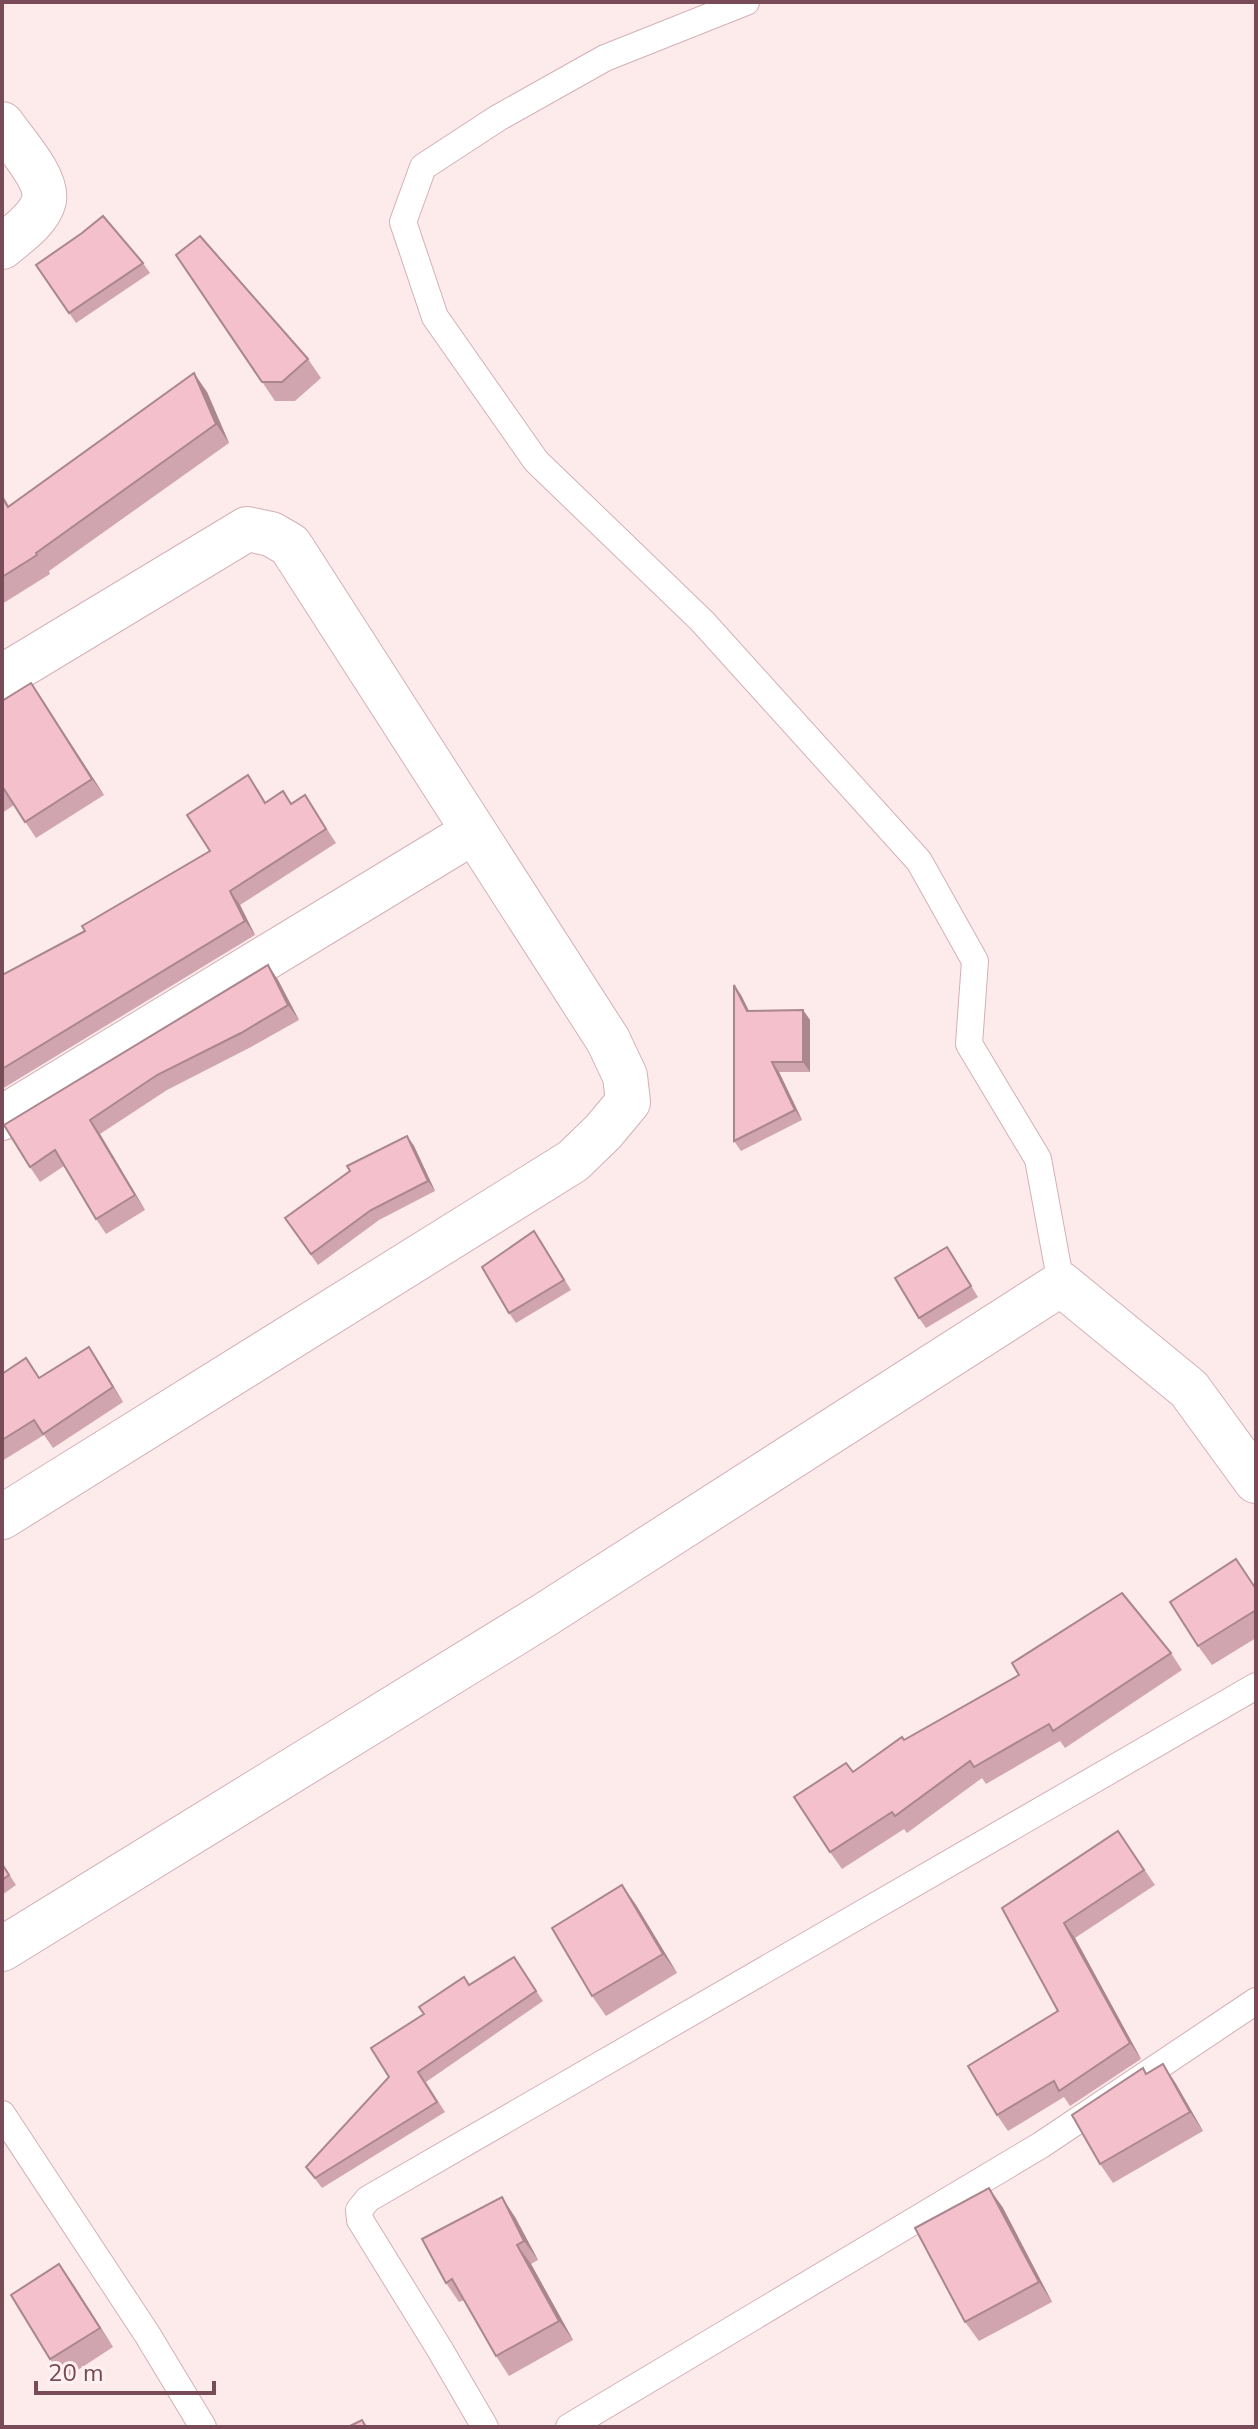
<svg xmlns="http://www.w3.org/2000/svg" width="1258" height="2429" font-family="'Nunito Sans',sans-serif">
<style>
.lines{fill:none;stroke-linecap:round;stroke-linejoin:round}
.service-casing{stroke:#d3b1b7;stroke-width:28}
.minor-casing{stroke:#d3b1b7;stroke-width:46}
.service{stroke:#fff;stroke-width:26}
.minor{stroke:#fff;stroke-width:44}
.wall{fill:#d1a5af}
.shaded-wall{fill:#aa868f}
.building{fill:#f3c0cc;stroke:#aa868f;stroke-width:2}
</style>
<rect width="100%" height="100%" fill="#fdeaea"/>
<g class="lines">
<defs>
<g id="service">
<path d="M746,2l-141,56 -107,60 -75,49 -20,55 32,95 101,144 166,160 217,240 56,100 -6,83 69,115 23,125"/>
<path d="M2,2114l145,220 56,93"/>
<path d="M485,2427l-46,-79 -79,-128 -1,-10 9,-11 888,-513"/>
<path d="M569,2427l472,-282 215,-144"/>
</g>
<g id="minor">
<path d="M2,124c12,18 46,54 42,76 -4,19 -28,35 -42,47"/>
<path d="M2,677l245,-148 24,5 19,11 318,495 17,36 3,26 -25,30 -30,29 -571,356"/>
<path d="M2,1118l471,-286"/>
<path d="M2,1949l541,-333 518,-332 128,105 67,92"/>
</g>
</defs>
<!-- service casing -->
<use href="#service" class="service-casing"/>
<!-- minor casing -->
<use href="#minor" class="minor-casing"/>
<!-- service -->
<use href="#service" class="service"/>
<!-- minor -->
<use href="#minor" class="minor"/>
</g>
<!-- wall -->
<g class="wall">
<path d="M176,255l132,104 13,19 -26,23h-20z"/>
<path d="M143,263l7,10 -74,50 -40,-58z"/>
<path d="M207,392l22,51 -180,128 1,3 -48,30v-110l7,12z"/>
<path d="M31,683l73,112 -68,43 -22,-33 -12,8v-112z"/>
<path d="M258,789l7,13 27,1 13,-8 31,48 -96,62 15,30 -253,154v-114l83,-44 125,-80z"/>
<path d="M268,965l10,15 21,40 -48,27 -84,43 -67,44 45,76 -39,24 -10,-15 -32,-53 -24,16 -10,-15z"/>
<path d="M734,985l7,10 8,16 54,-1 7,10v52h-31l23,48 -61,31 -7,-10z"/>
<path d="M407,1136l7,10 21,45 -56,29 -61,45 -33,-47z"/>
<path d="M541,1241l30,49 -55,33 -7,-10z"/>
<path d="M947,1247l31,50 -52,31 -7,-10z"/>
<path d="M89,1347l34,55 -70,46 -9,-13 -42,26v-87l38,4z"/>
<path d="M1256,1588v50l-44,27 -14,-19z"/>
<path d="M1171,1653l11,17 -117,78 -5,-7 -74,43 -4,-6 -75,55 -3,-4 -62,40 -12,-17 23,-80 51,-32z"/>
<path d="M1118,1831l37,54 -80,53 66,121 -71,47 -6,-9 -56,34 -11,-16 61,-104 -56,-103z"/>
<path d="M2,1863l14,22 -14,10z"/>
<path d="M622,1885l14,20 41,68 -71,43 -14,-20z"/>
<path d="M514,1957l29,44 -117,81 19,30 -123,76 -16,-21 83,-90 80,-92z"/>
<path d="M1163,2064l13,20 27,47 -90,52 -13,-19 47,-91z"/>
<path d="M989,2188l14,20 49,94 -73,39 -14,-19z"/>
<path d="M515,2217l23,43 -7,4 42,76 -64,36 -13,-20 -32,-56 -5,2 -13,-19z"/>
<path d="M73,2284l40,63 -49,32 -14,-20z"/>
</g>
<!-- shaded-wall -->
<g class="shaded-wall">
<path d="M194,373l13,19 22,51 -13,-19z"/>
<path d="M31,683l11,16 62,96 -12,-16z"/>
<path d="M230,891l10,14 15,30 -10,-14z"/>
<path d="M268,965l10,15 21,40 -11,-15z"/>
<path d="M734,985l7,10 13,26 -7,-10z"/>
<path d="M803,1010l7,10v52l-7,-10z"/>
<path d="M772,1062l7,10 23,48 -7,-10z"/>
<path d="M90,1120l10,14 45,76 -10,-15z"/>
<path d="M407,1136l7,10 21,45 -7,-10z"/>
<path d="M89,1347l10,15 24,40 -10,-15z"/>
<path d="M622,1885l14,20 41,68 -14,-19z"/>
<path d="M1064,1923l11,15 66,121 -11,-16z"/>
<path d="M1163,2064l13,20 27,47 -13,-19z"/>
<path d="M989,2188l14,20 49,94 -13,-20z"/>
<path d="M502,2197l13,20 23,43 -14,-19z"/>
<path d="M517,2245l14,19 42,76 -14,-19z"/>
<path d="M59,2264l14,20 40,63 -13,-19z"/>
</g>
<!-- building -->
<g class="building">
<path d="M103,216l40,47 -74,50 -33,-48 46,-32z"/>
<path d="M200,236l108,123 -26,23h-20l-86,-127z"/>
<path d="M194,373l22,51 -180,129 1,2 -35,22v-80l6,10z"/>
<path d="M31,683l61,96 -67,43 -21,-33 -2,1v-89z"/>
<path d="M248,775l17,28 18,-12 8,13 14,-9 21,34 -96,62 15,30 -243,148v-94l83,-44 -3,-5 128,-75 -23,-36z"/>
<path d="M268,965l20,40 -47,28 -84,42 -67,45 45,75 -39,24 -41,-69 -25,17 -26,-42z"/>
<path d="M734,985l13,26 56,-1v52h-31l23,48 -61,31z"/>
<path d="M407,1136l21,45 -57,29 -60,44 -26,-36 65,-47 -3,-5z"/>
<path d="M534,1231l30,49 -55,33 -27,-46z"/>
<path d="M947,1247l24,39 -52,32 -24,-40z"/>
<path d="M89,1347l24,40 -70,47 -9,-14 -32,20v-66l24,-16 13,20z"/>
<path d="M1236,1559l20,30v21l-58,36 -28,-44z"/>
<path d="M1122,1593l49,60 -118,78 -4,-7 -75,43 -4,-6 -75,55 -3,-4 -62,40 -36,-55 52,-34 7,9 49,-35 2,3 115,-65 -7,-12z"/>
<path d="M1118,1831l26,39 -80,53 66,120 -71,48 -5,-10 -57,34 -29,-49 90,-55 -56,-103z"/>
<path d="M2,1864l7,11 -7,5z"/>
<path d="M622,1885l41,69 -71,42 -40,-68z"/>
<path d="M514,1957l22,34 -118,81 19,30 -122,76 -9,-11 83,-90 -18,-29 53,-34 -5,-7 45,-30 5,8z"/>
<path d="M1163,2064l27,48 -90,52 -28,-49 71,-47 3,6z"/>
<path d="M989,2188l50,94 -74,40 -50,-94z"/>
<path d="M502,2197l22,44 -7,4 42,76 -63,35 -44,-77 -6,4 -24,-44z"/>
<path d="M59,2264l41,64 -50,31 -39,-64z"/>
<path d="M362,2420l4,7h-18z"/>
</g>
<!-- border -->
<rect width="1258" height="2429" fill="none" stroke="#794b58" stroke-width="8"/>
<!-- scale -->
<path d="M36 2381v12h178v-12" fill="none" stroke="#794b58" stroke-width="4"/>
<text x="48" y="2381" font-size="24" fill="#794b58" stroke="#fff1f1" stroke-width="6" paint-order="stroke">20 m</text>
</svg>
